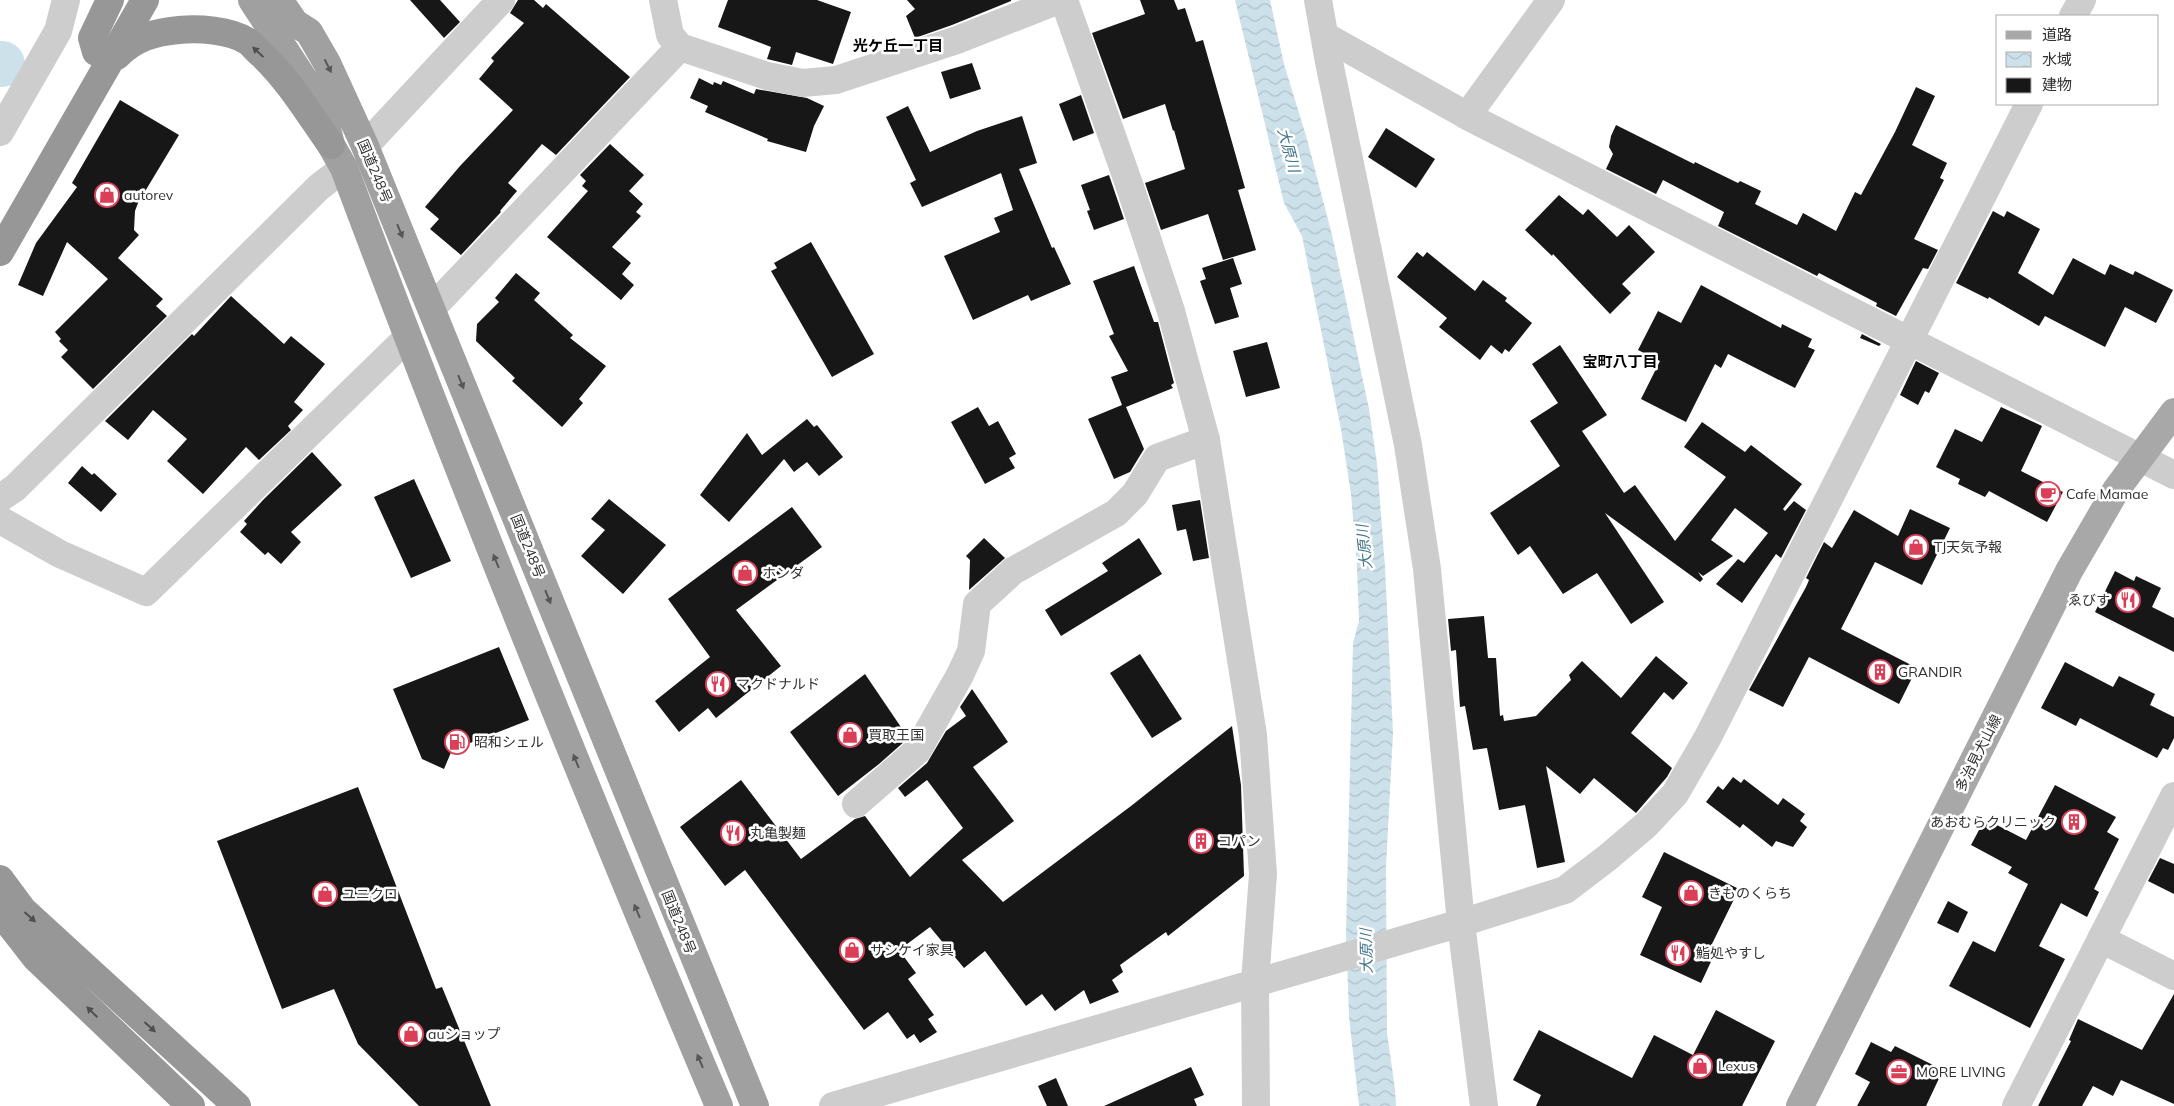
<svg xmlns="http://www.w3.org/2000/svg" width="2174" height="1106" font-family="Mulish,'Noto Sans JP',sans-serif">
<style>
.water{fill:url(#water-waves)}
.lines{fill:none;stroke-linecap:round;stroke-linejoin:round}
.river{stroke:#cde1ea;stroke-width:46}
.building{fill:#171717}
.minor{stroke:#cdcdcd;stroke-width:28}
.tertiary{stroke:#cdcdcd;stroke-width:28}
.primary{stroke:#a8a8a8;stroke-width:28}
.trunk{stroke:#a0a0a0;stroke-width:28}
.motorway{stroke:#979797;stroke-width:28}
.oneway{fill:#4f4f4f}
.oneway2{fill:#575757}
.labels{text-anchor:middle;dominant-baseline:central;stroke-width:5;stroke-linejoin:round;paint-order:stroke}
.street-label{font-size:14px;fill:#303030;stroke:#fff}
.poi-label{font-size:14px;fill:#303030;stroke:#fff;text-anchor:start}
.neighbourhood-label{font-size:15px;font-weight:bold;fill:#000;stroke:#fff}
.water-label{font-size:15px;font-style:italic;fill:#43768e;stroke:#fff}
</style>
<defs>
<pattern id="water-waves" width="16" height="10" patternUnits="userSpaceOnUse" patternTransform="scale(1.25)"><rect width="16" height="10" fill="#cde1ea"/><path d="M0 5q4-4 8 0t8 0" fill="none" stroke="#b0c1c9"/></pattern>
</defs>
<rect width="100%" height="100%" fill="#fff"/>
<!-- water -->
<path class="water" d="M1235,0h35l14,64 23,75 26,100 36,170 8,54 8,104 8,166 -7,134 1,166 8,56 1,17h-37l-10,-89 -3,-85 7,-289 6,-22 -2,-54 -6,-73 -10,-65 -39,-193 -18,-33z"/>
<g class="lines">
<!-- river -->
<path class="river" d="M0,64h2"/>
</g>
<!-- building -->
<g class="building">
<path d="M410,0h30l20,22 -16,16z"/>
<path d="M518,0h16l9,8 3,-4 84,73 -74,78 -14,-11 -34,39 9,8 -17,20 1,1 -40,43 -31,-26 9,-10 -14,-12 35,-41 53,-56 -34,-31 15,-18 -3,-3 33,-35 -14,-10z"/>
<path d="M728,0h89l34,12 -18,52 -37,-12 -4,13 -25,-6 4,-12 -53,-20z"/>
<path d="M907,0h104v1l-59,24 -37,13 -9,-22 9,-7z"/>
<path d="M1140,0h34l4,10 7,-2 11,34 7,-2 42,148 -7,2 18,60 -33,10 -15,-46 -47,16 -16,-47 40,-14 -11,-39 -1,1 -8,-27 -42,15 -31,-86 53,-19z"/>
<path d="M972,63l9,26 -31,10 -9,-27z"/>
<path d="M699,78l14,7 1,-3 7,3 2,-4 31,13 2,-5 51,9 17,8 -10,20 -8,26 -39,-11 1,-2 -63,-27 3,-6 -18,-8z"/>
<path d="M1916,87l19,9 -23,49 35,18 -7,15 4,2 -30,59 24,11 -10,19 -5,-1 -27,48 -20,-10 1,-3 -58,-30 -2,3 -99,-50 6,-14 -61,-32 -7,14 -50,-25 7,-15 -4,-7 2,-11 5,-11 78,39 1,-2 43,21 2,-2 21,10 -6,13 42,21 6,-12 33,18 19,-39 6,3 34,-63z"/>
<path d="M1081,95l13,38 -21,8 -14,-37z"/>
<path d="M120,100l59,35 -41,68 -3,8 -1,19 5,5 -21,23 45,41 -7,7 11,10 -74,73 -32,-32 7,-7 -9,-9 2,-2 -6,-7 53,-53 -41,-37 -24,54 -25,-11 18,-42 41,-56 -5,-4z"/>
<path d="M908,106l22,46 47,-21 45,-15 15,47 -18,6 33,79 2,-1 17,37 -40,17 -3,-6 -55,25 -29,-64 56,-24 -6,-14 19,-8 -12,-37 -79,34 -12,-24 6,-3 -30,-63z"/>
<path d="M1386,128l49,31 -19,29 -48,-31z"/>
<path d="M610,144l34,31 -15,16 14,13 -7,8 5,4 -29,31 19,16 -9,11 12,11 -13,15 -74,-63 41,-46 -6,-5 4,-5 -6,-6z"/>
<path d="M1109,175l15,44 -30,11 -7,-19 3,-1 -9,-25z"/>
<path d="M1559,195l24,20 5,-6 29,28 12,-12 26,27 -33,32 9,9 -21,21 -57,-60 -1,2 -27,-26z"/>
<path d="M1993,211l11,6 3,-6 33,18 -22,44 35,22 20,-37 32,17 5,-11 23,11 2,-4 38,19 -17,33 -31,-16 -20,40 -60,-31 -6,10 -50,-29 -1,2 -32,-16z"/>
<path d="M811,242l63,112 -42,23 -61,-106 6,-3 -3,-5z"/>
<path d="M1417,252l6,5 4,-5 48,39 8,-11 24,18 -2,3 27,22 -23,29 -4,-3 -3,5 -11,-9 -11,15 -41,-33 8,-9 -50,-41z"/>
<path d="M1233,258l9,26 -12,4 9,29 -24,7 -15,-43 6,-2 -4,-11z"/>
<path d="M1134,266l20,56h4l16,61 -3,2 2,3 -47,19 18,42 -14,23 -16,7 -26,-60 34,-14 -11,-28 17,-6 -19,-35 5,-2 -21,-53z"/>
<path d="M516,273l24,20 -6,7 39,35 -3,3 36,28 -27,33 4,4 -21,24 -50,-46 3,-3 -39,-37 1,-17 22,-22 -4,-4z"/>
<path d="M1701,285l80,43 1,-4 30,15 -4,8 7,3 -20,38 -67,-34 -7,14 -6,-4 -29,58 -45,-23 19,-38 -22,-11 20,-39 23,12z"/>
<path d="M231,296l53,48 7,-8 34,28 -31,38 9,8 -15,16 3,4 -32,30 -13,-13 -43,47 -36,-33 20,-22 -34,-29 -25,30 -23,-19 87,-87 2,2z"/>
<path d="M1862,334l19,10 -2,2 -19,-8z"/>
<path d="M1267,342l13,46 -34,9 -13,-46z"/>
<path d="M1560,345l47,70 -25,16 42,62 11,-8 40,56 51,-64 -42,-30 18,-25 43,30 6,-7 51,39 -19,25 2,2 9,-10 12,9 -25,48 -5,-4 -34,49 -26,-19 22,-25 6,4 24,-30 -33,-25 -24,32 22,16 -30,20 -5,-4 5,7 -3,3 -95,-69 59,89 -33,22 -34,-51 -34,21 -33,-48 -12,9 -28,-42 70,-47 -30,-45 28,-18 -26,-39z"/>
<path d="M1916,361l23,12 -10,20 -4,-2 -7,14 -18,-10z"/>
<path d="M978,407l11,19 9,-5 18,33 -7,4 6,10 -30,16 -34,-62z"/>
<path d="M2001,407l41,19 -21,45 42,21 -16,30 -58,-31 -4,6 -27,-13 2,-5 -24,-12 19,-38 27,13z"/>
<path d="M807,419l7,8 3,-2 26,32 -24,19 -12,-14 -13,10 -10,-13 -55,63 -29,-27 47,-62 15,22z"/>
<path d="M312,452l30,33 -51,47 10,10 -20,22 -13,-12 -3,3 -25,-23 7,-8 -3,-3 19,-21z"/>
<path d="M82,466l10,9 2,-2 23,21 -16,18 -33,-29z"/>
<path d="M414,479l37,82 -40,17 -37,-81z"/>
<path d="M609,499l57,46 -43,49 -42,-38 24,-26 -14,-11z"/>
<path d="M1200,500l9,58 -16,3 -7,-32 -9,2 -5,-26z"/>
<path d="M792,507l30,40 -86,63 45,56 -65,52 -8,-10 -29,24 -24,-31 55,-44 -42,-58z"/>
<path d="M1910,509l40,19 -28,57 -47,-23 -34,67 76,39 -18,36 -90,-47 -26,50 -34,-17 57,-103 3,-7 -3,-2 18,-36 8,6 22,-38 44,26z"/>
<path d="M984,538l21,20 -36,32 1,-30 -4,-4z"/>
<path d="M1139,538l23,36 -101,62 -16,-26 63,-39 -6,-8z"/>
<path d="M2115,571l19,10 2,-5 25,12 -9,19 22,11v34l-79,-40z"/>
<path d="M1484,616l4,42h8l4,58 3,-1 1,6 32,-5 35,-36 -2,-5 13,-14 39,37 35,-42 32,27 -15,17 -9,-8 -33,41 41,35 -5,9 -31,36 -42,-35 -14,16 -34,-28 19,96 -28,6 -12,-63 -26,5 -12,-62 -14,2 -8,-44 -5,1 -4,-57 -5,1 -3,-32z"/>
<path d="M499,647l30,73 -77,30 -8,19 -22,-10 -29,-70z"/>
<path d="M1140,654l42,65 -30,19 -42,-65z"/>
<path d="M2065,662l48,25 6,-11 36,18 -5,11 24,12v21l-6,12 -5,-2 -6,10 -77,-40 -4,8 -35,-18z"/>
<path d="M865,674l42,62 -2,5 -26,23 -41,32 -48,-64z"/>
<path d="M972,689l36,53 -35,25 41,54 -52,39 41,42 128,-96 101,-80 9,59 3,91 -76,60 -2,-4 -46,33 3,7 -11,8 7,12 -29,12 -6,-14 -29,21 -13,-17 -16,12 -41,-55 -21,17 -34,-41 -31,23 17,23 -8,6 26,36 -6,4 9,13 -17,11 -6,-9 -7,5 -19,-27 -24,18 -119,-160 -20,16 -45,-59 61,-47 60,79 54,-40 10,-3 45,61 53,-49 -36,-48 -22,17 -7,-9 29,-25 19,-32 20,-15 -6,-9z"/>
<path d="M1733,777l8,6 3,-4 34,26 5,-7 22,16 -5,7 7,6 -14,20 -17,-6 -4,6 -29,-23 -3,4 -34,-26 12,-16 5,4z"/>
<path d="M2055,785l61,32 -9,15 12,7 -25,50 5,3 -12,25 -26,-14 -22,43 26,13 -35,69 -81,-42 24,-45 22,11 33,-68 -20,-11 4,-6 -41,-22 8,-15 4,-5 10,-2 33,17z"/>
<path d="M358,787l78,202 6,-2 49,119h-72l-61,-62 -24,-55 -52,20 -65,-168z"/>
<path d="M1664,852l75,37 -29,59 6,3 -15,32 -61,-28 22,-48 -20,-10z"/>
<path d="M2160,858l14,6v30l-26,-13z"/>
<path d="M1948,901l20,11 -10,21 -21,-10z"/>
<path d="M2174,994v110l-53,-24 -8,16 -20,-10 -11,20h-44l33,-65 -2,-1 9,-21 64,31z"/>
<path d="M1716,1010l59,31 -33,65h-206l5,-11 -28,-15 26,-50 93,48 22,-43 39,20z"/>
<path d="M1871,1042l20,10 4,-6 48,24 -17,36h-69l13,-24 -15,-8z"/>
<path d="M1191,1067l13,28 -10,4 3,7h-93z"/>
<path d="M1056,1078l12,28h-21l-9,-20z"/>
</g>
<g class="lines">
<!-- minor -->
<g class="minor">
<path d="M663,0l7,35 10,12 87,29 36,7 33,-3 121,-40 102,-40"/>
<path d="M1064,0l66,187 41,124 35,129 47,295 10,139 -8,108 1,124"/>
<path d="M2073,16l9,-16"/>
<path d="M1325,36l148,83 701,356"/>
<path d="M1467,116l84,-116"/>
<path d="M365,146l136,-146"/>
<path d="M432,308l248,-261"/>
<path d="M0,498l15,-10 304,-301 25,-19"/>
<path d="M0,520l60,34 86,38 261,-254"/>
<path d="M856,804l61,-53 43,-76 11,-24 6,-47 36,-33 103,-58 19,-19 22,-36 49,-18"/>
<path d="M1461,923l104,-33 42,-32 39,-33 29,-31 33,-57 321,-633"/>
<path d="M2101,939l73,37"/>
<path d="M2016,1106l158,-310"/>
</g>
<!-- tertiary -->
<g class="tertiary">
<path d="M1318,0l11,62 79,383 19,124 34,354 23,183"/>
<path d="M0,132l58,-101 8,-31"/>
<path d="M833,1106l628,-183"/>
</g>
<!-- primary -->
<path class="primary" d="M1800,1106l269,-535 47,-81 58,-78"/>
<!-- trunk -->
<g class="trunk">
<path d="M252,0l70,107 9,38 13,23c118,316 244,628 375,938"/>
<path d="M279,0l16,23 14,9 18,31 38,83 390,960"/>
</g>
<!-- motorway -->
<g class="motorway">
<path d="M96,52l-4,-14 18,-38"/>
<path d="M117,56c17,-18 38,-24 62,-26 19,-2 51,0 68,11 5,3 9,9 14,13 28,26 48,60 70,91"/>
<path d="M0,252l145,-252"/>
<path d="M0,879l23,31 214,196"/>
<path d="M0,912l36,46 155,148"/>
</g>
</g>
<!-- one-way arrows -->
<defs><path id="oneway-solid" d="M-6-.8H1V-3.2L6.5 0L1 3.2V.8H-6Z" transform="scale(1.25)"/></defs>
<g class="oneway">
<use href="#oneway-solid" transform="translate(258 52) rotate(-137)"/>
<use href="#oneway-solid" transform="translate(30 917) rotate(42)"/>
<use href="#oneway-solid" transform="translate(92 1012) rotate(-136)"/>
<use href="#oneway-solid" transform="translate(150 1027) rotate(42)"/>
</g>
<g class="oneway2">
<use href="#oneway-solid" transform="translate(328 66) rotate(63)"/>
<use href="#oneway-solid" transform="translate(400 231) rotate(68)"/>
<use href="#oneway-solid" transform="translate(461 382) rotate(68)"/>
<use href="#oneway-solid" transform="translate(496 561) rotate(-112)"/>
<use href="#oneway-solid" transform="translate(548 597) rotate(68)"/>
<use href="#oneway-solid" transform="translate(576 761) rotate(-112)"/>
<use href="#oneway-solid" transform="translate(637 911) rotate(-113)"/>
<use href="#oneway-solid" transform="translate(700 1061) rotate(-113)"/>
</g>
<!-- icons -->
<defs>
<symbol id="shop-ring" viewBox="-11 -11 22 22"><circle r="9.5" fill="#fff" stroke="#da3f57" stroke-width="1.5"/><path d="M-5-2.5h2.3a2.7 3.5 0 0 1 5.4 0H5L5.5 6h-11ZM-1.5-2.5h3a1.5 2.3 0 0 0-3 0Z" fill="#da3f57"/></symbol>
<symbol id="cafe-ring" viewBox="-11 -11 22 22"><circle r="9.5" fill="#fff" stroke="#da3f57" stroke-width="1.5"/><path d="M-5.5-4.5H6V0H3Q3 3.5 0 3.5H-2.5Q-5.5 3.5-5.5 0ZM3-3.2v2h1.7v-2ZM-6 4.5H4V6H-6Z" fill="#da3f57"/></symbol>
<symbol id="restaurant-ring" viewBox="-11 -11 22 22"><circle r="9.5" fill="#fff" stroke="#da3f57" stroke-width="1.5"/><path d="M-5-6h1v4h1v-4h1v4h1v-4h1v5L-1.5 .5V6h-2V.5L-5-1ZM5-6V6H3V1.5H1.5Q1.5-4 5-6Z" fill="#da3f57"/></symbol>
<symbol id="building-ring" viewBox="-11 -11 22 22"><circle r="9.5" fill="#fff" stroke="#da3f57" stroke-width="1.5"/><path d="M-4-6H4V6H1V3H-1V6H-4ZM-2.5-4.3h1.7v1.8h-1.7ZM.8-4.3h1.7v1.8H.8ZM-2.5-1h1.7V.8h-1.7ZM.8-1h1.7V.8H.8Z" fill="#da3f57"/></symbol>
<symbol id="fuel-ring" viewBox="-11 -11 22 22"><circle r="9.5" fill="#fff" stroke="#da3f57" stroke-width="1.5"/><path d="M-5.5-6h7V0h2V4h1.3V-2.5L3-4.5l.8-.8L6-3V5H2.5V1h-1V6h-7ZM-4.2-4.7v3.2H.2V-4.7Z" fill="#da3f57"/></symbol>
<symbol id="office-ring" viewBox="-11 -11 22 22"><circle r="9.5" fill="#fff" stroke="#da3f57" stroke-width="1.5"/><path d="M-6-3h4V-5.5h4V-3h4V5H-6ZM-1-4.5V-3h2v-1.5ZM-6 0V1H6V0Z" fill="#da3f57"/></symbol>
</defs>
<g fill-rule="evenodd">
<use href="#shop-ring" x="93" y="181" width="28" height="28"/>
<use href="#cafe-ring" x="2034" y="480" width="28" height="28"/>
<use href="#shop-ring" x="1902" y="533" width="28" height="28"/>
<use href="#shop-ring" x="731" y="559" width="28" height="28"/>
<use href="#restaurant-ring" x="2114" y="586" width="28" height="28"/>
<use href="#building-ring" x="1866" y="658" width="28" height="28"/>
<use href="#restaurant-ring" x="704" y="670" width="28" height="28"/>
<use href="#shop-ring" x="836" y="721" width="28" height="28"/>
<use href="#fuel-ring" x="443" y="728" width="28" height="28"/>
<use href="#building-ring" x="2060" y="808" width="28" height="28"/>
<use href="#restaurant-ring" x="719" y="819" width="28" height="28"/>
<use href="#building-ring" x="1187" y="827" width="28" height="28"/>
<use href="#shop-ring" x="1677" y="879" width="28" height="28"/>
<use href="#shop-ring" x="311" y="880" width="28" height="28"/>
<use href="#shop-ring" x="838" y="936" width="28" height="28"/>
<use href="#restaurant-ring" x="1664" y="939" width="28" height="28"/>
<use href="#shop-ring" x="397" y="1020" width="28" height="28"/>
<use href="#shop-ring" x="1686" y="1052" width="28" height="28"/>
<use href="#office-ring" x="1885" y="1058" width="28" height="28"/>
</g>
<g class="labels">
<!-- street labels -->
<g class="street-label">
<text transform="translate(375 171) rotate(67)">国道248号</text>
<text transform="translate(528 546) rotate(68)">国道248号</text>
<text transform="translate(1978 753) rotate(-63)">多治見犬山線</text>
<text transform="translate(679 922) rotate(68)">国道248号</text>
</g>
<!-- poi labels -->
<g class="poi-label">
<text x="124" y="195">autorev</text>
<text x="2066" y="494">Cafe Mamae</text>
<text x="1934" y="547">TJ天気予報</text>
<text x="762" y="573">ホンダ</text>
<text x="2110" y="600" text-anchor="end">ゑびす</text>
<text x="1898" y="672">GRANDIR</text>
<text x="736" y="684">マクドナルド</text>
<text x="868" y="735">買取王国</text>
<text x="474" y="742">昭和シェル</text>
<text x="2056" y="822" text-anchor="end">あおむらクリニック</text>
<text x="750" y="833">丸亀製麺</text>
<text x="1218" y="841">コパン</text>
<text x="1708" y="893">きものくらち</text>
<text x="342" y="894">ユニクロ</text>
<text x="870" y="950">サシケイ家具</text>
<text x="1696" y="953">鮨処やすし</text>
<text x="428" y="1034">auショップ</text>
<text x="1718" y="1066">Lexus</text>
<text x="1916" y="1072">MORE LIVING</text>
</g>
<!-- neighbourhood labels -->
<g class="neighbourhood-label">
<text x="898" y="45">光ケ丘一丁目</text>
<text x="1620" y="361">宝町八丁目</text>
</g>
<!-- water labels -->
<g class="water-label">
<text transform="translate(1289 150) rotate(75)">大原川</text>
<text transform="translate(1364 547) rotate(-96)">大原川</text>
<text transform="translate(1366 951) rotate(-91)">大原川</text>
</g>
</g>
<!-- legend -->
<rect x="1996" y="15" width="162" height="90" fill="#ffffff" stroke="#acacac"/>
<rect x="2006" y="31" width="25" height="8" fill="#a8a8a8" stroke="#acacac"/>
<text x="2042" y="40" font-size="15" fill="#303030">道路</text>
<rect x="2006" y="52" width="25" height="15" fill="url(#water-waves)" stroke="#acacac"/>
<text x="2042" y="65" font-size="15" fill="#303030">水域</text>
<rect x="2006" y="78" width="25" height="15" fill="#171717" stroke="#acacac"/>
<text x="2042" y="90" font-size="15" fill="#303030">建物</text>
</svg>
